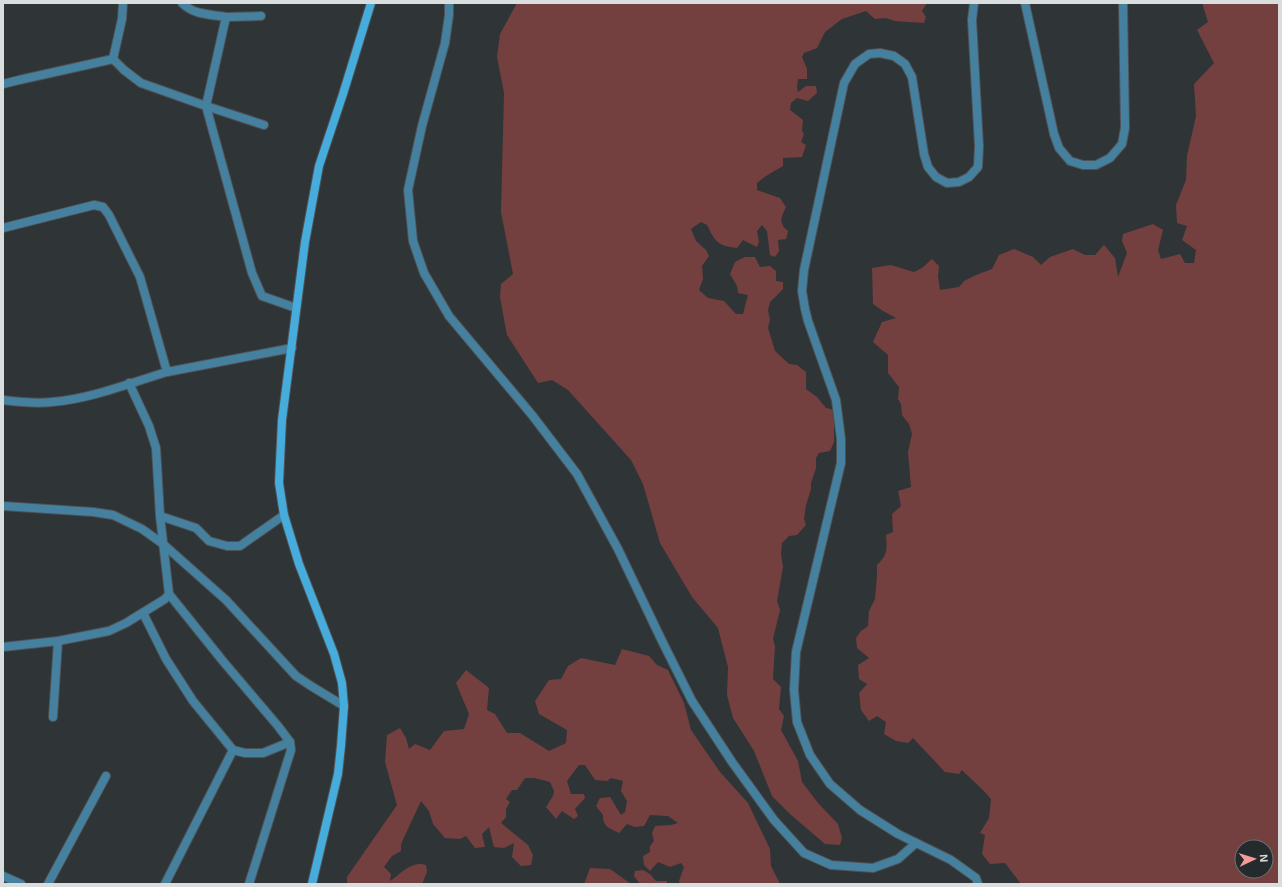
<svg xmlns="http://www.w3.org/2000/svg" width="1282" height="887" font-family="Helvetica,sans-serif">
<style>
.green{fill:#73403f;fill-rule:evenodd}
.lines{fill:none;stroke-linecap:round;stroke-linejoin:round}
.street-casing{stroke:#4e5255;stroke-width:10}
.secondary-casing{stroke:#4e5255;stroke-width:10}
.street{stroke:#45819f;stroke-width:8}
.secondary{stroke:#45acdc;stroke-width:8}
</style>
<rect width="100%" height="100%" fill="#2f3437"/>
<!-- green -->
<g class="green">
<path d="M517,3h410l-5,8 4,6 -2,6 -29,-2 -9,-3 -11,1 -9,-8 -24,8 -17,13 -8,16 -13,5 -2,4 5,12v10h-9l-1,8 1,5 8,-6h10l1,7 -9,8 -11,-3 -6,5 -1,7 13,10 -1,11 2,3 -3,8 5,3 -4,12 -19,1v8l-17,10 -9,7v7l23,8 6,9c-5,11 -8,16 2,24l-2,8 -8,1 1,11 -4,6 -5,-2 -3,-24 -5,-6 -5,6 2,11 -2,5 -14,-7 -6,8c-20,-2 -22,-7 -30,-23l-6,-3 -10,7 5,12 10,9 3,6 -7,10 1,13 -4,11 9,8 16,3 12,13h7l5,-19 -10,-2 -1,-7 -7,-12 5,-12 10,-5h10l5,10 10,-1 6,5v10l7,1v7l-13,13 -2,8 2,10 -2,8 7,23 14,13 8,1 9,7v17l11,8 9,11 5,1 3,4v29l-4,9 -11,2 -3,5v10l-5,15v6l-5,16 -2,14 2,6 -9,10 -8,1 -7,7 -1,11 2,13 -6,34 3,9 -7,29 2,7 -2,33 8,8 -2,22 5,7 -3,14 17,31 4,21 16,21 20,21 4,14 -2,7 -15,-1 -35,-30 -18,-18 -18,-45 -21,-33 -6,-23 1,-28 -10,-39 -26,-31 -32,-54 -17,-59 -12,-24 -63,-70 -16,-10 -14,3 -31,-48 -7,-38 1,-13 12,-10 -12,-62 3,-119 -7,-36 3,-23z"/>
<path d="M1202,3h77v881h-258l-16,-21 -15,1 -8,-10 3,-19 -5,-2 9,-15 2,-19c-9,-11 -19,-19 -29,-29l-3,4 -14,-2 -32,-34 -5,5 -12,-2 -12,-7 2,-12 -9,-6 -8,5 -8,-11 -2,-17 8,-9 -8,-5 -1,-14 11,-7 -12,-10 -1,-10 5,-7 7,-5 1,-15 6,-12 2,-23v-11c11,-11 10,-15 9,-30l7,-3 -1,-18 9,-8 -3,-15 13,-4 -3,-35 4,-18 -3,-10 -7,-9 -1,-11 -3,-5 1,-12 -11,-14v-18l-15,-13 9,-20 14,-4 -13,-7 -10,-7 -1,-36 19,-3 23,7 8,-4 10,-9 7,7 -1,10 2,14 19,-3 5,-6 12,-6 16,-6 7,-14 15,-6 19,8 8,8 9,-8 23,-8 12,6h10l9,-10 11,13 3,19 9,-24 -5,-12 1,-7 30,-10 10,6 -5,20 3,9 19,-5 5,9h9l2,-13 -14,-10 5,-14 -10,-3 -1,-18 10,-25 1,-24 9,-40 -2,-32 20,-21 -17,-33 11,-8zM1242,847h24v24h-24z"/>
<path d="M622,649l27,7 8,9 11,5 16,33 7,27 29,42 28,31 22,46 1,17 9,18h-100l-1,-3 5,-14 -3,-4 -11,4 -12,-5 -8,9 -6,-6 -1,-9 7,-4v-6l4,-5 -2,-8 3,-7 16,-1 7,-2 -10,-7 -18,-1 -6,11 -9,1 -8,-3 -8,9c-10,-5 -16,-6 -16,-18l-7,-9 4,-8 10,-1 11,18 4,-3 2,-11 -6,-10 2,-10 -12,-3 -4,3 -12,-1 -10,-15h-6l-12,16 4,13h13l1,4 -10,11 3,7 -4,3 -12,-8 -6,8 -10,-12 7,-11 1,-5 -4,-9 -16,-4h-9l-8,12h-5l-6,9 4,3 -4,7v8l-5,6 27,22 5,10 -2,10 -10,1 -9,-9 2,-14 -10,5 -10,-1 -5,-20 -7,7 3,13 -10,1 -9,-12 -6,3 -15,-1 -12,-14 -4,-13 -8,-10 -20,43v7l-9,5 -8,11 7,7 -1,7c10,-6 21,-21 36,-16l1,7 -5,12h-75v-7l50,-72 -12,-43 2,-27 13,-7 6,10 3,11 6,-5 15,6 14,-19 20,-2 5,-15 -13,-31 10,-13 23,18 -2,22 8,4 12,19h13l29,18 17,-8 1,-13 -28,-16 -4,-13 14,-21 12,-1 7,-13 13,-8 34,7z"/>
<path d="M590,868l20,1 21,15h-47z"/>
<path d="M643,870l7,4 6,7h11v3h-27l-6,-8 1,-5z"/>
</g>
<g class="lines">
<defs>
<g id="street">
<path d="M182,3c12,12 27,11 44,14l-20,89 58,19"/>
<path d="M449,3v12l-4,28 -23,83 -14,64 5,51 11,32 25,43 83,99 45,59 41,75 44,92 30,60 40,61 42,58 30,33 27,12 42,3 25,-9 18,-16"/>
<path d="M974,3l-2,17 7,126 -1,21 -9,10 -10,5 -12,1 -11,-6 -8,-10 -4,-13 -12,-77 -7,-13 -11,-8 -14,-3 -11,1 -14,10 -11,19 -40,187 -2,21 3,18 3,12 28,79 5,39v24l-45,189 -2,38 3,32 13,33 20,29 30,26 38,24 53,26 25,18 2,6"/>
<path d="M1025,3l29,131 5,14 11,13 13,4h13l14,-7 12,-14 3,-16 -2,-125"/>
<path d="M226,17l35,-1"/>
<path d="M113,59l11,11 17,13 65,23 46,167 10,23 34,12"/>
<path d="M113,59l9,-40 1,-16"/>
<path d="M3,84l16,-4 94,-21"/>
<path d="M3,228l91,-23 9,2 6,8 31,62 27,95 125,-24"/>
<path d="M129,383l20,43 7,22 4,68"/>
<path d="M3,400c16,2 32,4 49,2 38,-3 78,-19 115,-30"/>
<path d="M3,506l90,6 20,3 29,14 21,15 63,56 70,76 15,10 33,20"/>
<path d="M169,594l53,66 56,66 12,16 1,8 -42,134"/>
<path d="M143,613l23,46 27,42 40,49 12,3h18l27,-11"/>
<path d="M3,647l55,-6 51,-10 17,-8 39,-24 4,-5 -9,-78 36,12 13,13 18,5h13l44,-31"/>
<path d="M53,717l5,-76"/>
<path d="M3,876l18,8"/>
<path d="M48,884l58,-108"/>
<path d="M165,884l68,-134"/>
</g>
<path id="secondary" d="M312,884l26,-110 3,-28 3,-40 -2,-23 -8,-29 -35,-90 -15,-49 -5,-32 3,-63 23,-178 14,-76 24,-72 28,-91"/>
</defs>
<!-- street casing -->
<use href="#street" class="street-casing"/>
<!-- secondary casing -->
<use href="#secondary" class="secondary-casing"/>
<!-- street -->
<use href="#street" class="street"/>
<!-- secondary -->
<use href="#secondary" class="secondary"/>
</g>
<!-- border -->
<rect width="1282" height="887" fill="none" stroke="#daddde" stroke-width="8"/>
<!-- north arrow -->
<g transform="translate(1254 859) rotate(86)"><circle r="19" fill="#252a2c" stroke="#6d7273"/>
<path d="M0-3L7 15L0 10L-7 15Z" fill="#f59b98"/>
<text y="-6" font-size="11" font-weight="bold" text-anchor="middle" fill="#daddde">N</text>
</g>
</svg>
